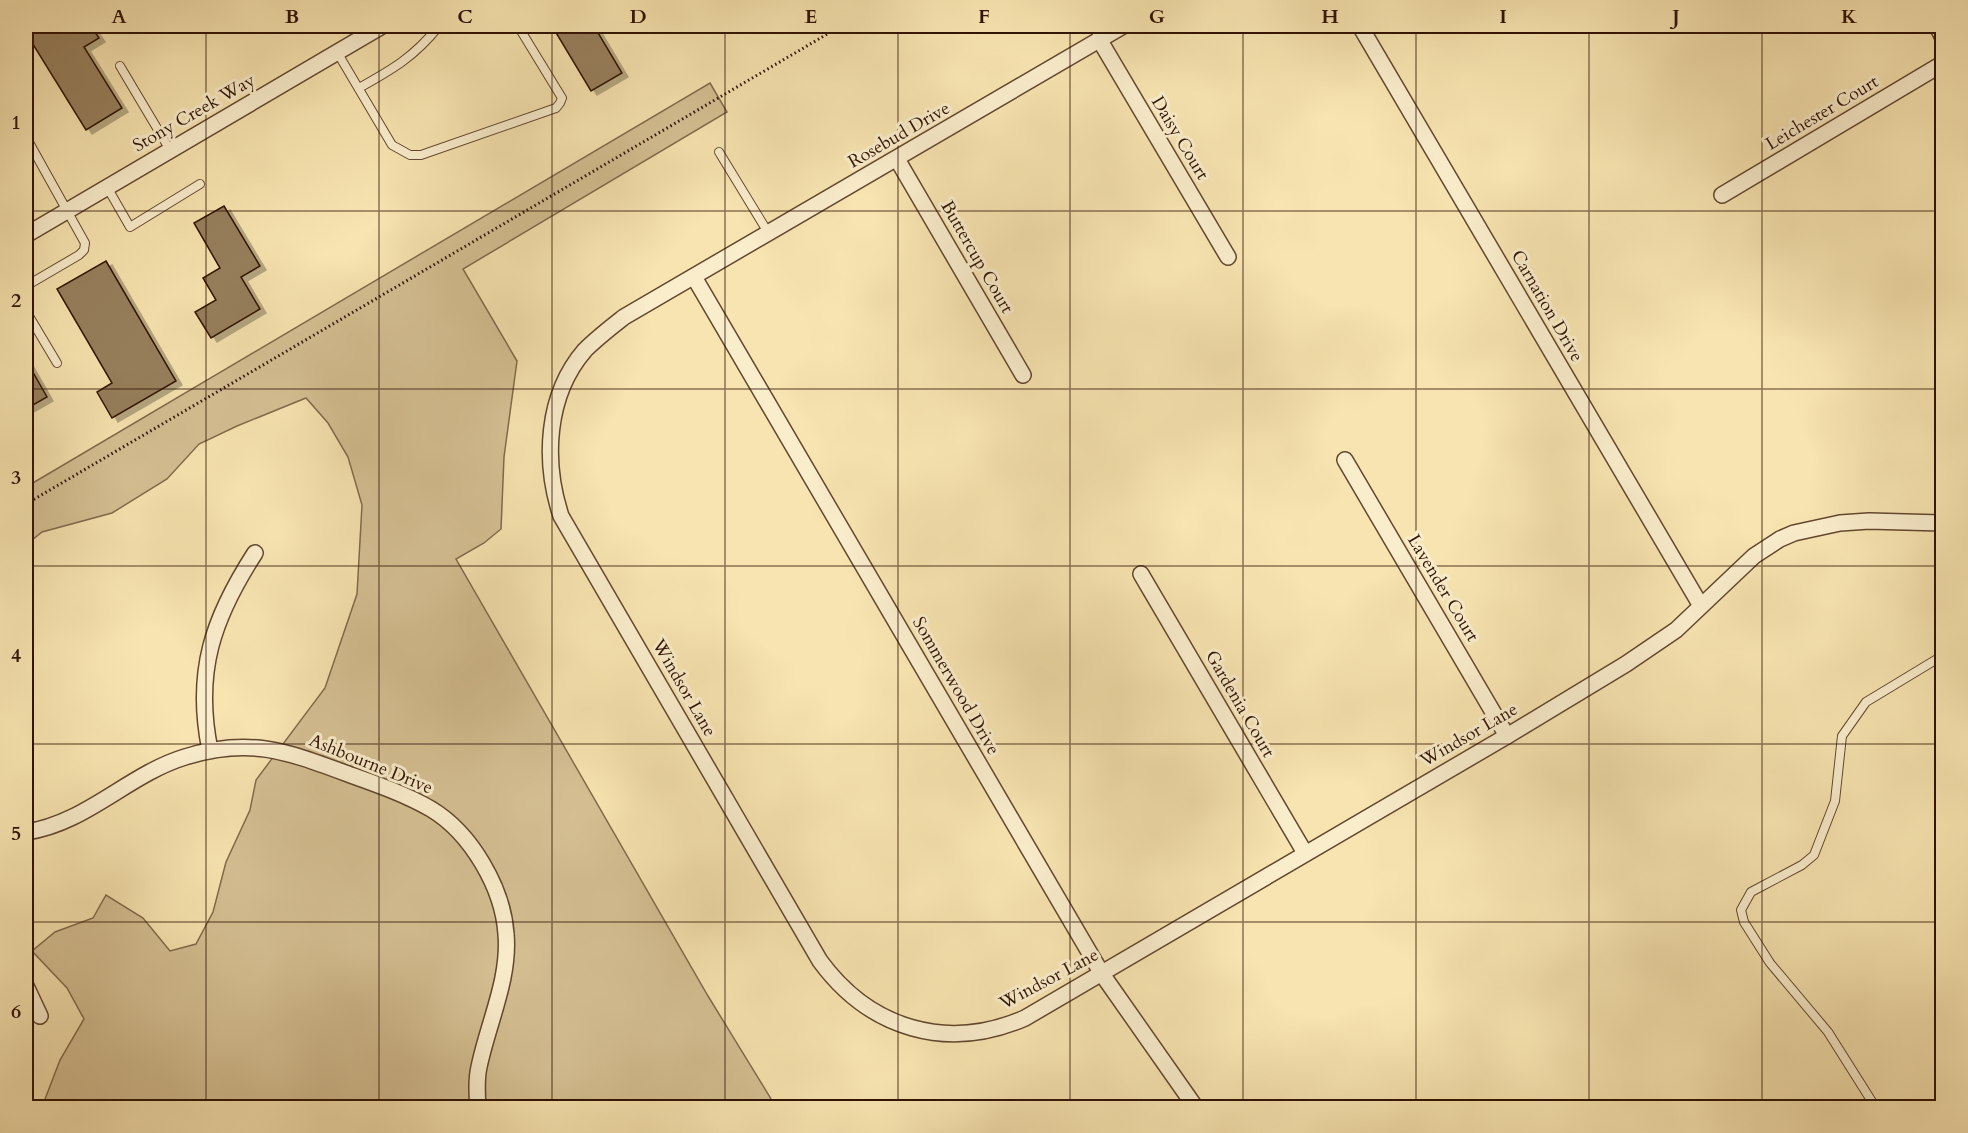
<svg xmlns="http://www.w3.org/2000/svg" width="1968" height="1133" font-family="Cardo,serif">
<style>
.green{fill:#d5c093;stroke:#826a4c;stroke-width:1.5}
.building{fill:#97805d;stroke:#301304;stroke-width:1.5;filter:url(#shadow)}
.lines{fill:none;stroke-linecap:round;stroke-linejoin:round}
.lane-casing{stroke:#62472f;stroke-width:10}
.street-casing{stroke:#62472f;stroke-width:18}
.path{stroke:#301304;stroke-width:3;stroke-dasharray:1.5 3;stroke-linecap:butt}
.lane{stroke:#faedcc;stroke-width:8}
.street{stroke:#faedcc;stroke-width:15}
.grid{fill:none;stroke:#301304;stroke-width:1.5;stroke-opacity:0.55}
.labels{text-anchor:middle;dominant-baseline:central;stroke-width:6;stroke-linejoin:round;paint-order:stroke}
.street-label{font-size:18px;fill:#301304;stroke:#faedcc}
.neatline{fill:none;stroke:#301304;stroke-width:2}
.grid-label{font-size:20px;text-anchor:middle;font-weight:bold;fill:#301304}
</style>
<defs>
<filter id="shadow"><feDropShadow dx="6" dy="4" stdDeviation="0" flood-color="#0004"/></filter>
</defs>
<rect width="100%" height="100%" fill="#f7e4b0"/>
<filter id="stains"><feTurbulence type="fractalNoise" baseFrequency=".00333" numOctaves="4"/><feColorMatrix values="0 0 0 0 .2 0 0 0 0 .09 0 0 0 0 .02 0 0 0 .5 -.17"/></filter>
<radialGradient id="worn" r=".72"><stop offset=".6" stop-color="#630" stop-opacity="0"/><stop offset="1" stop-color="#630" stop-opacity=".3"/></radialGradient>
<!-- green -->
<path class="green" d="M710,83l17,29 -264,157 54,92 -13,96 -3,72 -17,14 -28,16 252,437 68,111h-734l18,-47 24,-41 -17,-31 -35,-37 23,-19 38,-14 13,-23 37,23 27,33 26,-7 17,-32 13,-50 24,-52 6,-30 69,-92 32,-94 5,-89 -14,-48 -20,-34 -22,-25 -69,28 -38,18 -32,35 -55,34 -70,19 -16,13v-58z"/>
<!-- building -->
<g class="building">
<path d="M34,26h57l8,12 -15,9 38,61 -36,22 -60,-97v-2z"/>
<path d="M552,26h42l28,47 -31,18z"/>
<path d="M224,206l36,60 -19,11 19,32 -49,29 -16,-26 21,-12 -13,-22 17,-10 -26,-45z"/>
<path d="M106,261l70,120 -64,37 -15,-26 15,-9 -55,-94z"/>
<path d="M26,360l21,37 -21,12z"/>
</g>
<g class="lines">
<defs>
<g id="lane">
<path d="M337,52l55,93 18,10h11l135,-47 4,-5 2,-5 -44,-72"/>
<path d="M120,66l50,84"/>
<path d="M359,88c34,-19 55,-31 80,-62"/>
<path d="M26,137l59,106 -1,7 -5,5 -53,31"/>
<path d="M719,152l50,82"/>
<path d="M107,187l23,40 70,-43"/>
<path d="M26,311l31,52"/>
<path d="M1876,1108l-48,-76 -58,-69 -26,-41 -3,-12 10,-18 51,-27 12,-10 21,-54 7,-65 24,-34 76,-46"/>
</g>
<g id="street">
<path d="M1123,26l-499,291c-14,11 -27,21 -39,33 -39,45 -42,111 -24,166l259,445c50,68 127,91 205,57l482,-282 119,-72 50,-34 78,-74 26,-17 14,-6 46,-10 29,-2 73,2"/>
<path d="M1360,26l341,580"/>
<path d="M1937,26l5,10"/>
<path d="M1099,39l129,218"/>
<path d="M897,159l126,216"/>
<path d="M1722,195l220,-131"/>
<path d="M26,235l356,-209"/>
<path d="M694,277l408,697 94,134"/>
<path d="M1345,460l162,276"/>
<path d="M1141,574l164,279"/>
<path d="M210,750c-16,-78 3,-132 45,-197"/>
<path d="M26,832c59,-8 103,-58 159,-75 65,-20 101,-6 163,17 28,10 57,20 83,35 40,24 72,79 75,125 4,45 -18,89 -27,133 -3,13 -2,27 -1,41"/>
<path d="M26,986l14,30"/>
</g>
</defs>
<!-- lane casing -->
<use href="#lane" class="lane-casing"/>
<!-- street casing -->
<use href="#street" class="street-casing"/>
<!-- path -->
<path class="path" d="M26,504l815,-478"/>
<!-- lane -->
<use href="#lane" class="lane"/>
<!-- street -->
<use href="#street" class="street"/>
</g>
<!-- grid -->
<path class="grid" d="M206,26v1082M379,26v1082M552,26v1082M725,26v1082M898,26v1082M1070,26v1082M1243,26v1082M1416,26v1082M1589,26v1082M1762,26v1082M26,211h1916M26,389h1916M26,566h1916M26,744h1916M26,922h1916"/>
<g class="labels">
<!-- street labels -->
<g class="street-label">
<text transform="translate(194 113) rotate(-30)">Stony Creek Way</text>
<text transform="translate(1822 113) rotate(-31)">Leichester Court</text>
<text transform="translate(899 135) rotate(-30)">Rosebud Drive</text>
<text transform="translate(1180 138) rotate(59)">Daisy Court</text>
<text transform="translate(977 257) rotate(60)">Buttercup Court</text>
<text transform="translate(1547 306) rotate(60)">Carnation Drive</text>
<text transform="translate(1443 588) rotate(59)">Lavender Court</text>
<text transform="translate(956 686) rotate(60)">Sommerwood Drive</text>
<text transform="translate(684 688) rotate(60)">Windsor Lane</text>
<text transform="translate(1240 704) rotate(60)">Gardenia Court</text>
<text transform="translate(1469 735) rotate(-30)">Windsor Lane</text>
<text transform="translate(371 764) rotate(22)">Ashbourne Drive</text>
<text transform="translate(1049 979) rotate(-28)">Windsor Lane</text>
</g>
</g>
<!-- margin -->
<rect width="1968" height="1133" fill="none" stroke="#f7e4b0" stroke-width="66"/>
<rect x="33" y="33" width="1902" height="1067" class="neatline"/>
<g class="grid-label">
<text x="119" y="23">A</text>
<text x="292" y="23">B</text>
<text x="465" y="23">C</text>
<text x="638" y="23">D</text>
<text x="811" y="23">E</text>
<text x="984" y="23">F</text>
<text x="1157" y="23">G</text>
<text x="1330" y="23">H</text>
<text x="1503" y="23">I</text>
<text x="1676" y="23">J</text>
<text x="1849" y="23">K</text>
<text x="16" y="129">1</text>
<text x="16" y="307">2</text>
<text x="16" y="484">3</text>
<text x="16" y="662">4</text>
<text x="16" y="840">5</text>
<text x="16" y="1018">6</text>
</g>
<rect width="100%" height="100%" filter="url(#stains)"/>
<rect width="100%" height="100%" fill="url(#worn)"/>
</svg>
